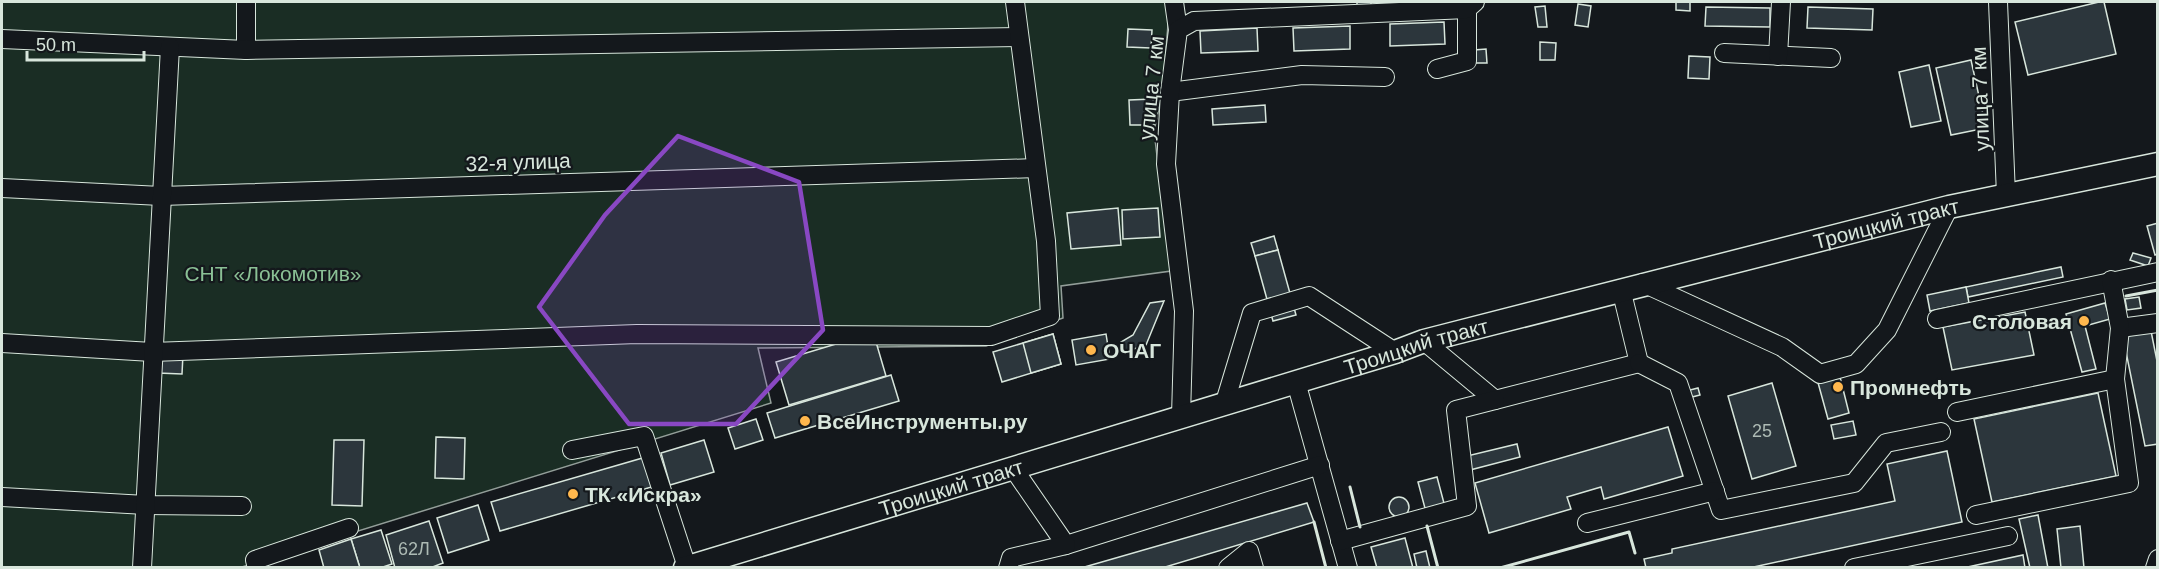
<svg xmlns="http://www.w3.org/2000/svg" width="2159" height="569" font-family="Arial,sans-serif">
<style>
.green{fill:#1a2d24;stroke:#939e99;stroke-width:1.5}
.building{fill:#2c363c;stroke:#d8e6dc;stroke-width:1.5}
.lines{fill:none;stroke-linecap:round;stroke-linejoin:round}
.minor-casing{stroke:#d8e6dc;stroke-width:20}
.major-casing{stroke:#d8e6dc;stroke-width:25}
.minor{stroke:#14181c;stroke-width:18}
.major{stroke:#14181c;stroke-width:22}
.wall{stroke:#d8e6dc;stroke-width:3}
.marked{fill:#8948c3;fill-opacity:0.2;stroke:#8948c3;stroke-width:4.5;stroke-linejoin:round}
.poi-dot{fill:#ffb74d;stroke:#14181c;stroke-width:2}
.labels{text-anchor:middle;dominant-baseline:central;stroke-width:4.5;stroke-linejoin:round;paint-order:stroke}
.number-label{font-size:18px;fill:#adbab4}
.street-label{font-size:21px;fill:#d8e6dc;stroke:#14181c}
.park-label{font-size:21px;fill:#8ac095;stroke:#14181c}
.poi-label{font-size:21px;font-weight:bold;fill:#d8e6dc;stroke:#14181c;text-anchor:start}
</style>
<rect width="100%" height="100%" fill="#14181c"/>
<!-- green -->
<path class="green" d="M2,2h1168l-8,92 -8,37 17,140 -110,15 2,32 -77,28 -228,2 13,55 -529,164h-240z"/>
<!-- building -->
<g class="building">
<path d="M1357,2h14v12l-14,-1z"/>
<path d="M1676,2h14v9l-14,-1z"/>
<path d="M2099,2h5l12,52 -88,21 -13,-53z"/>
<path d="M1578,4l13,2 -3,21 -13,-2z"/>
<path d="M1545,6l2,21h-9l-3,-20z"/>
<path d="M1706,7l64,1v19l-65,-1z"/>
<path d="M1808,7l65,2 -1,21 -65,-2z"/>
<path d="M1444,22l1,22 -55,2v-22z"/>
<path d="M1350,26v23l-56,2 -1,-23z"/>
<path d="M1257,28l1,23 -57,2 -1,-22z"/>
<path d="M1128,29l24,1 -1,18 -24,-1z"/>
<path d="M1540,42l16,1 -1,17h-15z"/>
<path d="M1486,49l1,14h-12l-1,-13z"/>
<path d="M1689,56l21,1 -1,22 -21,-1z"/>
<path d="M1971,60l15,68 -35,7 -15,-67z"/>
<path d="M1929,65l12,56 -30,6 -12,-55z"/>
<path d="M1153,99l1,26h-24l-1,-25z"/>
<path d="M1265,105l1,17 -53,3 -1,-16z"/>
<path d="M1118,208l3,37 -50,4 -4,-36z"/>
<path d="M1158,208l2,29 -37,2 -1,-29z"/>
<path d="M2158,223v31l-3,1 -8,-29z"/>
<path d="M1274,236l4,14 -23,6 -4,-13z"/>
<path d="M1278,250l18,65 -23,6 -18,-65z"/>
<path d="M2133,253l18,5 -3,8 -18,-6z"/>
<path d="M2061,267l2,10 -95,20 -2,-10z"/>
<path d="M1966,287l3,16 -39,8 -3,-16z"/>
<path d="M2139,297l2,11 -14,2 -2,-11z"/>
<path d="M1164,301l-18,44 -21,7 -4,-10 12,-7 17,-32z"/>
<path d="M2105,303l5,16 -25,7 11,43 -14,3 -16,-58z"/>
<path d="M2025,312l9,43 -82,15 -9,-43z"/>
<path d="M2151,331l7,35v78l-13,2 -22,-109z"/>
<path d="M1053,334l8,30 -59,18 -9,-30z"/>
<path d="M1053,334l8,30 -30,9 -8,-30z"/>
<path d="M1106,334l4,25 -34,6 -4,-25z"/>
<path d="M876,342l10,34 -97,29 -13,-43 60,-18z"/>
<path d="M159,353l24,1 -1,20 -24,-1z"/>
<path d="M1839,373l10,40 -21,6 -11,-40z"/>
<path d="M891,375l8,26 -124,37 -8,-25z"/>
<path d="M1772,383l24,83 -44,13 -24,-83z"/>
<path d="M1698,388l2,7 -8,2 -2,-7z"/>
<path d="M2098,393l18,83 -124,26 -18,-83z"/>
<path d="M756,419l7,21 -28,9 -7,-21z"/>
<path d="M1853,421l3,14 -22,4 -3,-14z"/>
<path d="M1668,427l15,49 -79,23 -3,-12 -34,10 4,12 -82,24 -14,-50z"/>
<path d="M436,437l29,1 -1,41 -29,-1z"/>
<path d="M334,440h30l-2,66 -30,-1z"/>
<path d="M704,440l10,32 -44,13 -9,-32z"/>
<path d="M1517,444l3,13 -50,13 -3,-14z"/>
<path d="M1947,451l15,71 -213,46h-103l-2,-9 28,-6v-4l223,-48 -8,-37z"/>
<path d="M646,457l9,29 -155,45 -9,-29z"/>
<path d="M1437,477l8,30 -19,5 -8,-30z"/>
<circle cx="1399" cy="507" r="10"/>
<path d="M1307,503l7,19 -152,46h-81z"/>
<path d="M478,505l11,35 -41,13 -11,-35z"/>
<path d="M2038,515l10,53h-18l-11,-49z"/>
<path d="M429,521l14,42 -13,5h-35l-9,-33z"/>
<path d="M2080,526l4,42h-23l-4,-39z"/>
<path d="M381,530l11,34 -12,4h-20l-9,-29z"/>
<path d="M1405,538l8,30h-36l-6,-21z"/>
<path d="M351,539l9,29h-36l-5,-18z"/>
<path d="M1426,551l4,17h-13l-3,-14z"/>
<path d="M2023,555l2,13h-62z"/>
</g>
<g class="lines">
<defs>
<g id="minor">
<path d="M246,2v48"/>
<path d="M1174,2l4,28"/>
<path d="M1998,2l8,193"/>
<path d="M2,39l244,11 773,-13"/>
<path d="M1724,53l107,5"/>
<path d="M1778,56l3,-54"/>
<path d="M1437,69l30,-8v-52"/>
<path d="M1170,92l132,-17 83,2"/>
<path d="M2,188l159,8 875,-28"/>
<path d="M1643,283l139,64 38,27 36,-10 31,-34 62,-123"/>
<path d="M1937,319l221,-47"/>
<path d="M2120,328l38,-5"/>
<path d="M1424,341l71,59 144,-37 -18,-74"/>
<path d="M2,343l150,9 485,-18 354,2 59,-20 -4,-75 -31,-239"/>
<path d="M1639,363l39,20 43,127 133,-27 32,-40 55,-11"/>
<path d="M1296,382l52,186"/>
<path d="M1225,402l27,-89 57,-17 86,56"/>
<path d="M1957,412l158,-33"/>
<path d="M1181,416l3,-105 -18,-147 4,-72 8,-62 16,-9 273,-12 8,-7"/>
<path d="M572,450l72,-14 43,131"/>
<path d="M1013,468l53,77 254,-80"/>
<path d="M2,497l144,8 96,1"/>
<path d="M1976,515l153,-32 -14,-104 5,-51 -9,-48"/>
<path d="M1587,523l128,-32"/>
<path d="M1340,541l127,-35 -11,-96 39,-10"/>
<path d="M142,568l28,-521"/>
<path d="M257,568l-2,-8 94,-32"/>
<path d="M1008,568l3,-10 55,-13"/>
<path d="M1228,568l21,-17 5,17"/>
<path d="M1854,568l154,-32"/>
<path d="M2155,568l3,-9"/>
</g>
<g id="major">
<path id="s1" d="M685,568l710,-216 29,-11 525,-134 209,-43"/>
</g>
</defs>
<!-- minor casing -->
<use href="#minor" class="minor-casing"/>
<!-- major casing -->
<use href="#major" class="major-casing"/>
<!-- minor -->
<use href="#minor" class="minor"/>
<!-- major -->
<use href="#major" class="major"/>
<!-- wall -->
<g class="wall">
<path d="M2126,296l32,-6"/>
<path d="M1350,487l10,40"/>
<path d="M1314,522l12,46"/>
<path d="M1427,526l11,42"/>
<path d="M1500,568l129,-36 6,21"/>
</g>
</g>
<!-- marked area -->
<path class="marked" d="M678,136l121,46 24,148 -87,94h-107l-90,-117 66,-92z"/>
<!-- markers -->
<g class="poi-dot">
<circle cx="2084" cy="321" r="6"/>
<circle cx="1091" cy="350" r="6"/>
<circle cx="1838" cy="387" r="6"/>
<circle cx="805" cy="421" r="6"/>
<circle cx="573" cy="494" r="6"/>
</g>
<g class="labels">
<!-- number labels -->
<g class="number-label">
<text x="1762" y="431">25</text>
<text x="414" y="549">62Л</text>
</g>
<!-- street labels -->
<g class="street-label">
<text transform="translate(1151 88) rotate(-84)">улица 7 км</text>
<text transform="translate(1980 99) rotate(-92)">улица 7 км</text>
<text transform="translate(518 162) rotate(-2)">32-я улица</text>
<text stroke="none"><textPath href="#s1" startOffset="1250">Троицкий тракт</textPath></text>
<text stroke="none"><textPath href="#s1" startOffset="764">Троицкий тракт</textPath></text>
<text stroke="none"><textPath href="#s1" startOffset="278">Троицкий тракт</textPath></text>
</g>
<!-- park labels -->
<g class="park-label">
<text x="273" y="273">СНТ «Локомотив»</text>
</g>
<!-- poi labels -->
<g class="poi-label">
<text x="2072" y="321" text-anchor="end">Столовая</text>
<text x="1103" y="350">ОЧАГ</text>
<text x="1850" y="387">Промнефть</text>
<text x="817" y="421">ВсеИнструменты.ру</text>
<text x="585" y="494">ТК «Искра»</text>
</g>
</g>
<!-- border -->
<rect width="2159" height="569" fill="none" stroke="#d8e6dc" stroke-width="6"/>
<!-- scale -->
<path d="M27 51v9h117v-9" fill="none" stroke="#d8e6dc" stroke-width="3"/>
<text x="36" y="51" font-size="18" fill="#d8e6dc" stroke="#14181c" stroke-width="4.5" paint-order="stroke">50 m</text>
</svg>
